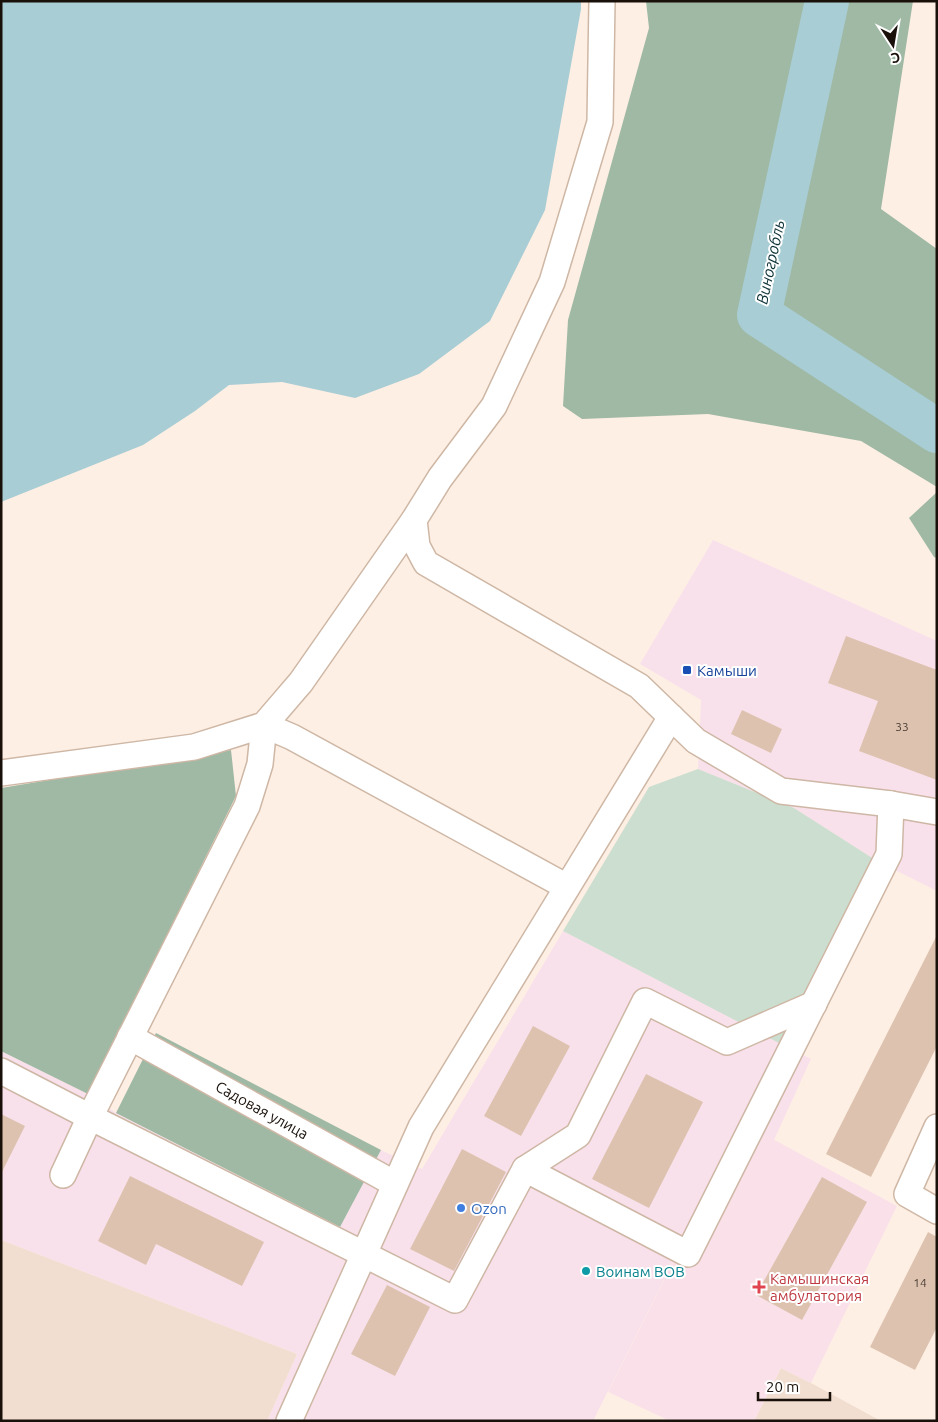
<svg xmlns="http://www.w3.org/2000/svg" width="938" height="1422" font-family="Ubuntu,sans-serif">
<style>
.commercial{fill:#f9e1ec}
.built{fill:#f1ded1}
.medical{fill:#fae1e9}
.green{fill:#ccdecf}
.forest{fill:#9fb9a4}
.water{fill:#a8cdd4}
.lines{fill:none;stroke-linecap:round;stroke-linejoin:round}
.river{stroke:#a8cdd4;stroke-width:44}
.building{fill:#ddc3af}
.minor-casing{stroke:#ceb7a5;stroke-width:28}
.minor{stroke:#fff;stroke-width:25}
.transit-dot{fill:#1a4fb4;stroke:#fff;stroke-width:2}
.shop-dot{fill:#3f7fe0;stroke:#fff;stroke-width:2}
.culture-dot{fill:#0f9aa8;stroke:#fff;stroke-width:2}
.health-dot{fill:#e0444e;stroke:#fff;stroke-width:2}
.labels{text-anchor:middle;dominant-baseline:central;stroke-width:4;stroke-linejoin:round;paint-order:stroke}
.number-label{font-size:12px;fill:#4a3d33}
.transit-label{font-size:15px;fill:#164399;stroke:#fff;text-anchor:start}
.street-label{font-size:15px;fill:#19100a;stroke:#fff}
.shop-label{font-size:15px;fill:#366cbe;stroke:#fff;text-anchor:start}
.culture-label{font-size:15px;fill:#0d838f;stroke:#fff;text-anchor:start}
.health-label{font-size:15px;fill:#be3a42;stroke:#fff;text-anchor:start}
.water-label{font-size:16px;font-style:italic;fill:#0c3137;stroke:#fff}
</style>
<rect width="100%" height="100%" fill="#feefe4"/>
<!-- commercial -->
<g class="commercial">
<path d="M713,540l224,101v250l-60,-30 -83,-53 -96,-39 3,-69 -61,-36z"/>
<path d="M563,931l248,128 -37,81 -31,-17 -150,298h-326l30,-67 -296,-114v-189l87,43 28,19 224,114 41,-77 41,19z"/>
</g>
<!-- built -->
<g class="built">
<path d="M1,1240l296,114 -30,67h-266z"/>
<path d="M781,1368l30,15 70,38h-127z"/>
</g>
<!-- medical -->
<path class="medical" d="M743,1123l154,83 -86,177 -30,-15 -27,53h-84l-62,-29z"/>
<!-- green -->
<path class="green" d="M698,769l96,39 83,53 -96,183 -218,-113 86,-144z"/>
<!-- forest -->
<g class="forest">
<path d="M646,1h267l-32,208 56,40v238l-76,-46 -153,-27 -126,5 -19,-13 5,-86 81,-292z"/>
<path d="M937,492v66l-3,-1 -25,-39z"/>
<path d="M231,750l5,46 -148,298 -87,-43v-263z"/>
<path d="M156,1033l225,117 -41,77 -224,-114z"/>
</g>
<!-- water -->
<path class="water" d="M1,1h580v8l-36,201 -55,111 -71,53 -64,24 -73,-16 -53,3 -34,26 -52,34 -142,57z"/>
<g class="lines">
<!-- river -->
<path class="river" d="M827,1l-68,314 178,116"/>
</g>
<!-- building -->
<g class="building">
<path d="M846,636l91,34v110l-78,-29 19,-50 -50,-18z"/>
<path d="M742,710l40,19 -11,24 -40,-19z"/>
<path d="M937,935v111l-66,131 -45,-23z"/>
<path d="M533,1026l37,20 -49,90 -37,-20z"/>
<path d="M646,1074l57,28 -54,106 -57,-29z"/>
<path d="M1,1114l24,12 -24,48z"/>
<path d="M462,1149l44,23 -52,99 -44,-22z"/>
<path d="M130,1176l134,66 -22,44 -86,-42 -10,21 -48,-24z"/>
<path d="M822,1177l45,25 -65,118 -46,-25z"/>
<path d="M928,1232l9,5v90l-22,43 -45,-23z"/>
<path d="M387,1285l43,22 -35,69 -44,-22z"/>
</g>
<g class="lines">
<defs>
<g id="minor">
<path d="M602,1l-2,121 -48,160 -58,124 -54,72 -26,42 3,26 9,17 213,123 57,55 85,50 110,13 46,8"/>
<path d="M1,773l193,-26 70,-22 37,-43 113,-162"/>
<path d="M130,1037l265,147"/>
<path d="M1,1071l89,46 365,183 70,-131 163,85 201,-400 2,-50"/>
<path d="M937,1127l-30,67 30,17"/>
<path d="M525,1169l53,-34 67,-134 82,41 87,-38"/>
<path d="M63,1175l27,-58 157,-311 13,-42 4,-39 28,12 275,150"/>
<path d="M289,1421l132,-294 250,-410"/>
</g>
</defs>
<!-- minor casing -->
<use href="#minor" class="minor-casing"/>
<!-- minor -->
<use href="#minor" class="minor"/>
</g>
<!-- markers -->
<rect class="transit-dot" x="682" y="665" width="10" height="10" rx="2.5"/>
<circle class="shop-dot" cx="461" cy="1208" r="5"/>
<circle class="culture-dot" cx="586" cy="1271" r="5"/>
<path class="health-dot" d="M756.5 1279.5h5v5h5v5h-5v5h-5v-5h-5v-5h5z"/>
<g class="labels">
<!-- number labels -->
<g class="number-label">
<text x="902" y="726">33</text>
<text x="920" y="1282">14</text>
</g>
<!-- transit labels -->
<g class="transit-label">
<text x="697" y="670">Камыши</text>
</g>
<!-- street labels -->
<g class="street-label">
<text transform="translate(262 1110) rotate(29)">Садовая улица</text>
</g>
<!-- shop labels -->
<g class="shop-label">
<text x="471" y="1208">Ozon</text>
</g>
<!-- culture labels -->
<g class="culture-label">
<text x="596" y="1271">Воинам ВОВ</text>
</g>
<!-- health labels -->
<g class="health-label">
<text x="770" y="1278">Камышинская<tspan x="770" dy="17">амбулатория</tspan></text>
</g>
<!-- water labels -->
<g class="water-label">
<text transform="translate(770 262) rotate(-78)">Виногробль</text>
</g>
</g>
<!-- border -->
<rect width="938" height="1422" fill="none" stroke="#19100a" stroke-width="5"/>
<!-- north arrow -->
<g transform="translate(893 45) rotate(168)" stroke="#ffffff" stroke-width="4" paint-order="stroke">
<path d="M0-4L9 19L0 12L-9 19Z" fill="#19100a"/>
<text y="-8" font-size="14" font-weight="bold" text-anchor="middle" fill="#19100a">С</text>
</g>
<!-- scale -->
<path d="M758 1392v8h72v-8" fill="none" stroke="#19100a" stroke-width="2.5"/>
<text x="766" y="1392" font-size="15" fill="#19100a" stroke="#ffffff" stroke-width="4" paint-order="stroke">20 m</text>
</svg>
